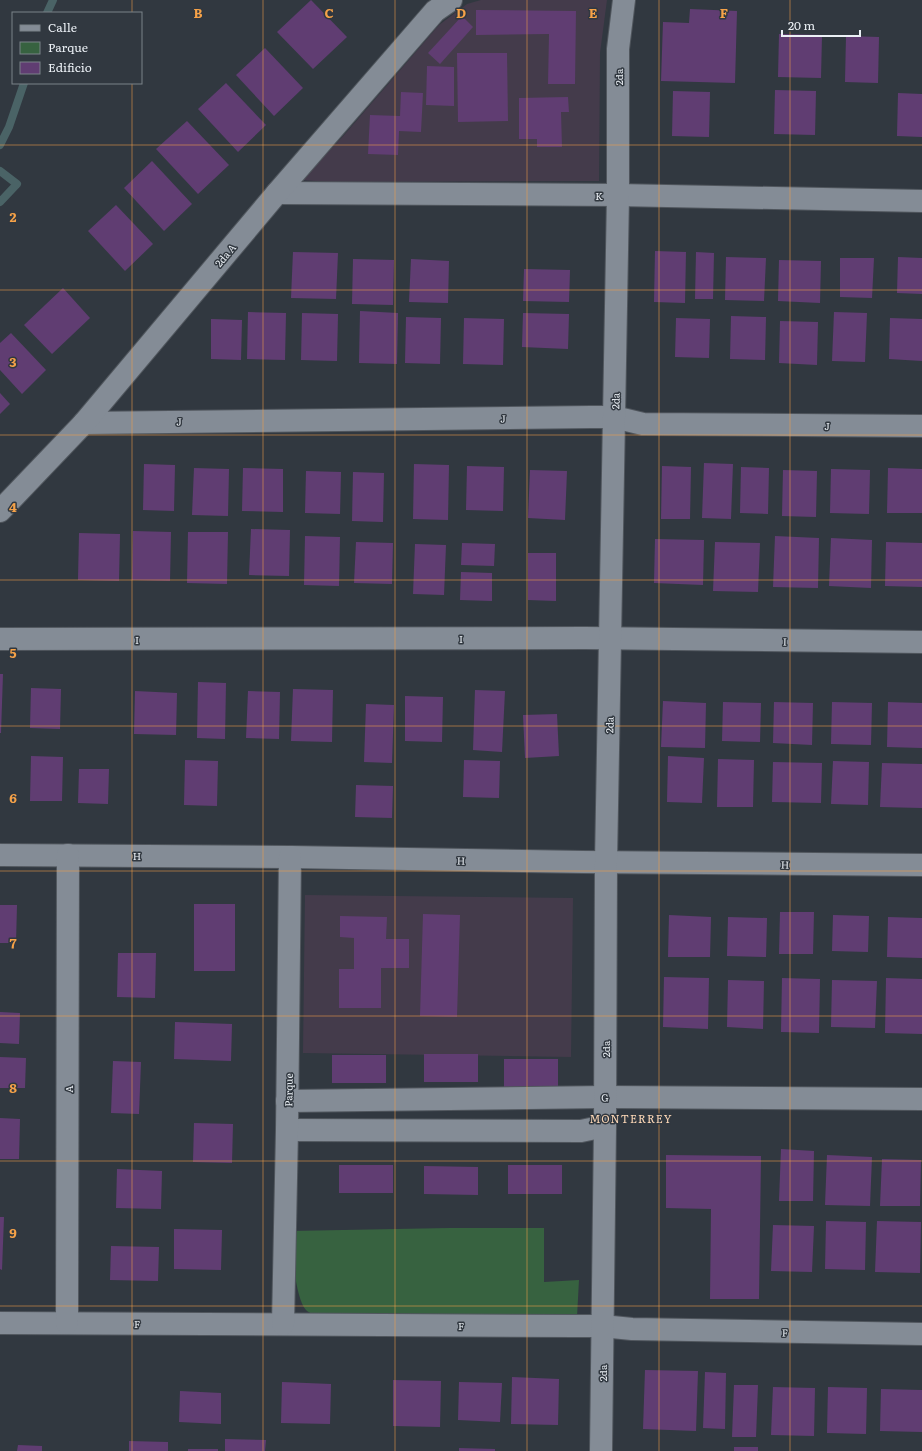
<svg xmlns="http://www.w3.org/2000/svg" width="922" height="1451" font-family="Literata,serif">
<style>
.education{fill:#443b4b}
.green{fill:#376240}
.lines{fill:none;stroke-linecap:round;stroke-linejoin:round}
.stream{stroke:#4a6366;stroke-width:8}
.building{fill:#603d72}
.minor-casing{stroke:#50565d;stroke-width:24}
.tertiary-casing{stroke:#50565d;stroke-width:24}
.minor{stroke:#848c96;stroke-width:22}
.tertiary{stroke:#848c96;stroke-width:22}
.grid{fill:none;stroke:#f6a248;stroke-width:1;stroke-opacity:0.55}
.labels{text-anchor:middle;dominant-baseline:central;stroke-width:3;stroke-linejoin:round;paint-order:stroke}
.street-label{font-size:10px;fill:#ebf0f5;stroke:#313840}
.neighbourhood-label{font-size:11px;letter-spacing:1px;fill:#fcd7b6;stroke:#313840}
.grid-label{font-size:13px;text-anchor:middle;font-weight:bold;fill:#f6a248;stroke:#313840;stroke-width:3;stroke-linejoin:round;paint-order:stroke}
</style>
<rect width="100%" height="100%" fill="#313840"/>
<!-- education -->
<g class="education">
<path d="M481,0h126l-7,53 -1,128 -272,1 -25,-2 43,-46 94,-109 28,-21z"/>
<path d="M305,895l268,3 -2,159 -268,-4z"/>
</g>
<!-- green -->
<path class="green" d="M449,1228h95v54l35,-2 -2,37 -252,3c-5,-3 -15,-6 -19,-10 -11,-12 -14,-61 -16,-79z"/>
<g class="lines">
<!-- stream -->
<g class="stream">
<path d="M47,13l6,-13"/>
<path d="M0,145l9,-18 15,-44"/>
<path d="M0,171l17,13 -17,18"/>
</g>
</g>
<!-- building -->
<g class="building">
<path d="M311,0l36,37 -34,32 -36,-37z"/>
<path d="M690,9l47,2 -2,72 -74,-2 2,-59 26,1z"/>
<path d="M476,10l100,1 -1,73h-27l1,-50 -73,1z"/>
<path d="M462,16l11,11 -33,37 -12,-11z"/>
<path d="M779,34l43,1 -1,43 -43,-1z"/>
<path d="M846,36l33,1 -1,46 -33,-1z"/>
<path d="M265,48l38,40 -29,28 -38,-41z"/>
<path d="M457,53h50l1,68 -50,1z"/>
<path d="M427,66l27,1v39l-28,-1z"/>
<path d="M226,83l40,42 -28,27 -40,-43z"/>
<path d="M775,90l41,1 -1,44 -41,-1z"/>
<path d="M673,91l37,1 -1,45 -37,-1z"/>
<path d="M401,92l22,1 -2,39 -22,-1 -1,24 -30,-1 2,-39 30,1z"/>
<path d="M898,93l24,1v43l-25,-1z"/>
<path d="M568,97l1,15h-8l1,35h-25v-8h-18v-41z"/>
<path d="M187,121l42,44 -31,29 -42,-45z"/>
<path d="M152,161l40,43 -28,27 -40,-43z"/>
<path d="M116,205l37,39 -28,27 -37,-40z"/>
<path d="M655,251l31,1 -1,51 -31,-1z"/>
<path d="M293,252l45,1 -2,46 -45,-1z"/>
<path d="M696,252l18,1 -1,46h-18z"/>
<path d="M726,257l40,1 -2,43 -39,-1z"/>
<path d="M898,257l24,1v36l-25,-1z"/>
<path d="M840,258h34l-2,40 -32,-1z"/>
<path d="M353,259l41,1 -1,45 -41,-1z"/>
<path d="M411,259l38,2 -1,42 -39,-1z"/>
<path d="M779,260l42,1 -1,42 -42,-2z"/>
<path d="M524,269l46,1 -1,32 -46,-1z"/>
<path d="M63,288l27,30 -38,36 -28,-29z"/>
<path d="M360,311l38,2 -1,51 -38,-1z"/>
<path d="M248,312l38,1 -1,47 -38,-1z"/>
<path d="M834,312l33,1 -2,49 -33,-1z"/>
<path d="M302,313l36,1 -1,47 -36,-1z"/>
<path d="M523,313l46,1 -1,35 -46,-2z"/>
<path d="M731,316l35,1 -1,43 -35,-1z"/>
<path d="M406,317l35,1 -1,46 -35,-1z"/>
<path d="M464,318l40,1 -1,46 -40,-1z"/>
<path d="M676,318l34,1 -1,39 -34,-1z"/>
<path d="M890,318l32,1v42l-33,-2z"/>
<path d="M211,319l31,1 -1,40 -30,-1z"/>
<path d="M780,321l38,1 -1,43 -38,-2z"/>
<path d="M11,333l35,37 -24,24 -22,-24v-27z"/>
<path d="M0,393l10,11 -10,10z"/>
<path d="M704,463l29,1 -2,55 -29,-1z"/>
<path d="M144,464l31,1 -1,46 -31,-1z"/>
<path d="M414,464l35,1 -1,55 -35,-1z"/>
<path d="M467,466l37,1 -1,44 -37,-1z"/>
<path d="M662,466l29,1 -1,52h-29z"/>
<path d="M741,467l28,1 -1,46 -28,-1z"/>
<path d="M194,468l35,1 -1,47 -36,-1z"/>
<path d="M243,468l40,1v43l-41,-1z"/>
<path d="M888,468l34,1v44h-35z"/>
<path d="M831,469l39,1 -1,44 -39,-1z"/>
<path d="M530,470l37,1 -2,49 -37,-2z"/>
<path d="M783,470l34,1 -1,46 -34,-1z"/>
<path d="M306,471l35,1 -1,42 -35,-1z"/>
<path d="M353,472l31,1 -1,49 -31,-1z"/>
<path d="M251,529l39,1 -1,46 -40,-1z"/>
<path d="M133,531l38,1 -1,49 -38,-1z"/>
<path d="M188,532h40l-1,52 -40,-1z"/>
<path d="M79,533l41,1 -1,47 -41,-1z"/>
<path d="M305,536l35,1 -1,49 -35,-1z"/>
<path d="M775,536l44,2 -1,50 -45,-1z"/>
<path d="M831,538l41,2 -1,48 -42,-2z"/>
<path d="M655,539l49,1 -1,45 -49,-2z"/>
<path d="M356,542l37,1 -1,41 -38,-1z"/>
<path d="M715,542l45,1 -2,49 -45,-1z"/>
<path d="M886,542l36,1v44l-37,-1z"/>
<path d="M462,543l33,1 -1,22 -33,-1z"/>
<path d="M415,544l31,1 -2,50 -31,-1z"/>
<path d="M528,553h28v48l-28,-1z"/>
<path d="M461,572l31,1v28l-32,-1z"/>
<path d="M0,674h3l-2,59h-1z"/>
<path d="M198,682l28,1 -1,56 -28,-1z"/>
<path d="M31,688l30,1 -1,40 -30,-1z"/>
<path d="M293,689l40,1 -1,52 -41,-1z"/>
<path d="M475,690l30,1 -3,61 -29,-2z"/>
<path d="M135,691l42,2 -1,42 -42,-1z"/>
<path d="M248,691l32,1 -1,47 -33,-1z"/>
<path d="M405,696l38,1 -1,45 -37,-1z"/>
<path d="M663,701l43,2 -1,45 -44,-1z"/>
<path d="M723,702l38,1 -1,39 -38,-1z"/>
<path d="M774,702l39,1 -1,42 -39,-2z"/>
<path d="M832,702l40,1 -1,42 -40,-1z"/>
<path d="M888,702l34,1v45l-35,-1z"/>
<path d="M366,704l28,1 -2,58 -28,-1z"/>
<path d="M557,714l2,42 -34,2 -2,-43z"/>
<path d="M31,756l32,1 -1,44h-32z"/>
<path d="M668,756l36,2 -2,45 -35,-1z"/>
<path d="M718,759l36,1 -1,47h-36z"/>
<path d="M185,760l33,1 -1,45 -33,-1z"/>
<path d="M464,760l36,1 -1,37 -36,-1z"/>
<path d="M833,761l36,1 -1,43 -37,-1z"/>
<path d="M773,762l49,1 -1,40 -49,-1z"/>
<path d="M882,763l40,1v44l-42,-1z"/>
<path d="M79,769h30l-1,35 -30,-1z"/>
<path d="M356,785l37,1 -1,32 -37,-1z"/>
<rect x="194" y="904" width="41" height="67"/>
<path d="M0,905h17l-1,38h-16z"/>
<path d="M780,912h34l-1,42h-34z"/>
<path d="M423,914l37,1 -3,102 -37,-1z"/>
<path d="M669,915l42,2 -1,40h-42z"/>
<path d="M833,915l36,1 -1,36 -36,-1z"/>
<path d="M340,916l47,1 -1,22h23v29h-28v40h-42v-39h15v-31l-14,-1z"/>
<path d="M728,917l39,1 -1,39 -39,-1z"/>
<path d="M888,917l34,1v40l-35,-1z"/>
<path d="M118,953h38l-1,45 -38,-1z"/>
<path d="M664,977l45,1 -1,51 -45,-2z"/>
<path d="M782,978l38,1 -1,54 -38,-1z"/>
<path d="M886,978l36,1v55l-37,-1z"/>
<path d="M728,980l36,1 -1,48 -36,-2z"/>
<path d="M832,980l45,1 -2,47 -44,-1z"/>
<path d="M0,1012l20,1 -1,31 -19,-1z"/>
<path d="M175,1022l57,2 -1,37 -57,-2z"/>
<rect x="424" y="1054" width="54" height="28"/>
<rect x="332" y="1055" width="54" height="28"/>
<path d="M0,1057l26,1 -1,30h-25z"/>
<rect x="504" y="1059" width="54" height="29"/>
<path d="M113,1061l28,1 -2,52 -28,-1z"/>
<path d="M0,1118l20,1 -1,40h-19z"/>
<path d="M194,1123l39,1 -1,39 -39,-1z"/>
<path d="M781,1149l33,2 -1,50h-34z"/>
<path d="M666,1155l95,1 -2,143h-49l1,-90 -45,-1z"/>
<path d="M827,1155l45,2 -2,49 -45,-1z"/>
<path d="M882,1159l39,1 -1,46h-40z"/>
<rect x="339" y="1165" width="54" height="28"/>
<rect x="508" y="1165" width="54" height="29"/>
<path d="M424,1166l54,1v28l-54,-1z"/>
<path d="M117,1169l45,2 -1,38 -45,-1z"/>
<path d="M0,1217h4l-2,53 -2,-1z"/>
<path d="M826,1221l40,1 -1,48 -40,-1z"/>
<path d="M877,1221l44,1 -1,51 -45,-1z"/>
<path d="M773,1225l41,1 -2,46 -41,-1z"/>
<path d="M174,1229l48,1 -1,40 -47,-1z"/>
<path d="M111,1246l48,1 -1,34 -48,-1z"/>
<path d="M645,1370l53,1 -2,60 -53,-2z"/>
<path d="M705,1372l21,1 -1,56 -22,-1z"/>
<path d="M512,1377l47,2 -1,46 -47,-1z"/>
<path d="M393,1380l48,1 -1,46 -47,-1z"/>
<path d="M282,1382l49,2 -1,40 -49,-1z"/>
<path d="M459,1382l43,1 -2,39 -42,-2z"/>
<path d="M734,1385h24l-2,52h-24z"/>
<path d="M773,1387l42,1 -1,48 -43,-1z"/>
<path d="M828,1387l39,1 -1,46 -39,-1z"/>
<path d="M881,1389l41,1v42l-42,-1z"/>
<path d="M180,1391l41,2v31l-42,-2z"/>
<path d="M225,1439l41,1 -1,11h-40z"/>
<path d="M129,1441l39,1v9h-39z"/>
<path d="M18,1445l24,1v5h-25z"/>
<rect x="734" y="1447" width="24" height="4"/>
<path d="M459,1448l36,1v2h-36z"/>
<rect x="188" y="1449" width="30" height="2"/>
</g>
<g class="lines">
<defs>
<g id="minor">
<path d="M277,193l341,2 304,6"/>
<path d="M84,423l507,-6h23l29,7 279,2"/>
<path d="M0,511l84,-88 193,-230 158,-182 16,-11"/>
<path d="M0,639l585,-1 337,4"/>
<path d="M0,855l290,2 293,5 339,3"/>
<path d="M287,1101l318,-4"/>
<path d="M287,1130l294,1 24,-5"/>
<path d="M0,1323l577,3h25l30,3 290,5"/>
<path d="M67,1323l1,-468"/>
<path d="M283,1324l4,-194 3,-273"/>
</g>
<g id="tertiary">
<path d="M605,1097l317,2"/>
<path d="M601,1451l4,-325 1,-264 12,-667v-146l6,-49"/>
</g>
</defs>
<!-- minor casing -->
<use href="#minor" class="minor-casing"/>
<!-- tertiary casing -->
<use href="#tertiary" class="tertiary-casing"/>
<!-- minor -->
<use href="#minor" class="minor"/>
<!-- tertiary -->
<use href="#tertiary" class="tertiary"/>
</g>
<!-- grid -->
<path class="grid" d="M132,0v13M263,0v1451M395,0v1451M527,0v1451M659,0v1451M790,0v1451M132,83v1368M0,145h922M0,290h922M0,435h922M0,580h922M0,726h922M0,871h922M0,1016h922M0,1161h922M0,1306h922"/>
<g class="labels">
<!-- street labels -->
<g class="street-label">
<text transform="translate(618 77) rotate(-90)">2da</text>
<text x="599" y="195">K</text>
<text transform="translate(225 255) rotate(-50)">2da A</text>
<text transform="translate(615 401) rotate(-89)">2da</text>
<text transform="translate(503 418) rotate(-1)">J</text>
<text transform="translate(179 421) rotate(-1)">J</text>
<text x="827" y="425">J</text>
<text x="461" y="638">I</text>
<text x="137" y="639">I</text>
<text transform="translate(785 641) rotate(1)">I</text>
<text transform="translate(609 725) rotate(-89)">2da</text>
<text x="137" y="855">H</text>
<text transform="translate(461 860) rotate(1)">H</text>
<text transform="translate(785 864) rotate(1)">H</text>
<text transform="translate(605 1049) rotate(-90)">2da</text>
<text transform="translate(68 1089) rotate(-90)">A</text>
<text transform="translate(288 1090) rotate(-89)">Parque</text>
<text transform="translate(605 1097) rotate(-1)">G</text>
<text x="137" y="1323">F</text>
<text x="461" y="1325">F</text>
<text transform="translate(785 1332) rotate(1)">F</text>
<text transform="translate(602 1373) rotate(-90)">2da</text>
</g>
<!-- neighbourhood labels -->
<g class="neighbourhood-label">
<text x="631" y="1118">MONTERREY</text>
</g>
</g>
<g class="grid-label">
<text x="198" y="18">B</text>
<text x="329" y="18">C</text>
<text x="461" y="18">D</text>
<text x="593" y="18">E</text>
<text x="724" y="18">F</text>
<text x="13" y="222">2</text>
<text x="13" y="367">3</text>
<text x="13" y="512">4</text>
<text x="13" y="658">5</text>
<text x="13" y="803">6</text>
<text x="13" y="948">7</text>
<text x="13" y="1093">8</text>
<text x="13" y="1238">9</text>
</g>
<!-- legend -->
<rect x="12" y="12" width="130" height="72" fill="#313840" stroke="#7b8288"/>
<rect x="20" y="25" width="20" height="6" fill="#848c96" stroke="#7b8288"/>
<text x="48" y="32" font-size="12" fill="#ebf0f5">Calle</text>
<rect x="20" y="42" width="20" height="12" fill="#376240" stroke="#7b8288"/>
<text x="48" y="52" font-size="12" fill="#ebf0f5">Parque</text>
<rect x="20" y="62" width="20" height="12" fill="#603d72" stroke="#7b8288"/>
<text x="48" y="72" font-size="12" fill="#ebf0f5">Edificio</text>
<!-- scale -->
<path d="M782 30v6h78v-6" fill="none" stroke="#ebf0f5" stroke-width="2"/>
<text x="788" y="30" font-size="12" fill="#ebf0f5" stroke="#313840" stroke-width="3" paint-order="stroke">20 m</text>
</svg>
